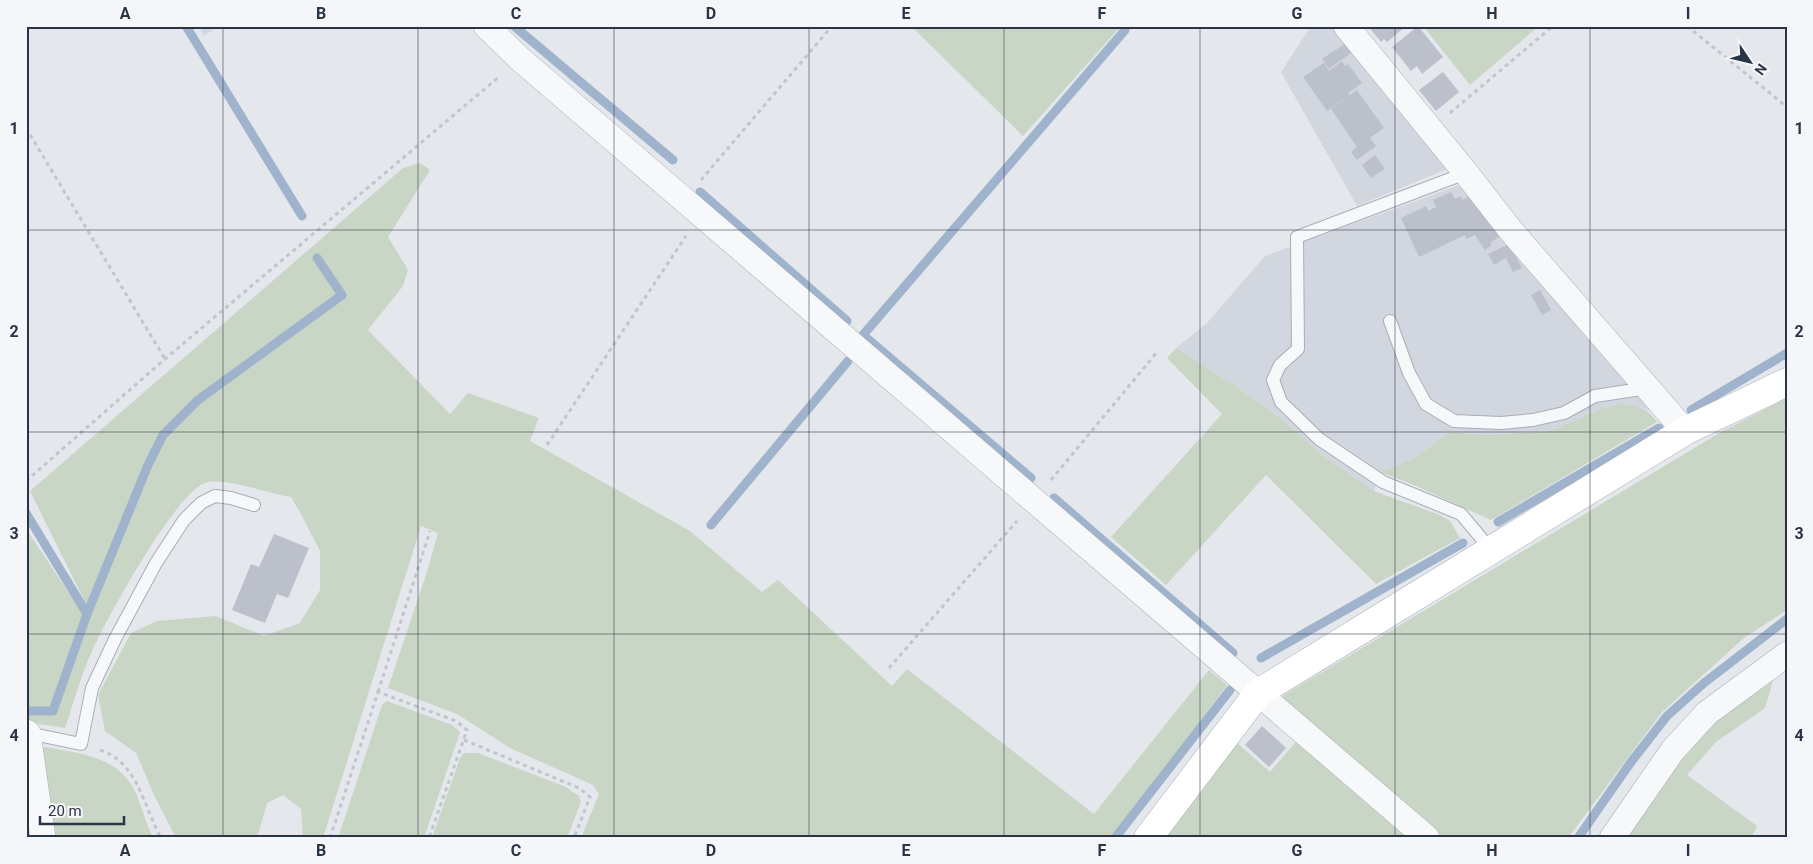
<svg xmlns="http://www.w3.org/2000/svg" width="1813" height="864" font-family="Roboto,sans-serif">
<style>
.built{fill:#d2d6de}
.green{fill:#c9d6c5}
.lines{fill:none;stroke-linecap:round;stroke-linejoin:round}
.stream{stroke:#9fb4cc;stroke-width:9}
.building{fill:#bbc0ca}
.lane-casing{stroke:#a9aeb7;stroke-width:14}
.street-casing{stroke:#a9aeb7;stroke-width:26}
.secondary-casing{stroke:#a9aeb7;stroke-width:29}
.path{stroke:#c2c5cb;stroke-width:3;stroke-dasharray:4 4;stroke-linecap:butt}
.lane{stroke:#f7f8fa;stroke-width:12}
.street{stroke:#f7f8fa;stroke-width:25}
.secondary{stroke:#fff;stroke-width:28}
.grid{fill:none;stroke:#2b3445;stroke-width:1;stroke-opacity:0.55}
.neatline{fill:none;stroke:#2b3445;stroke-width:2}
.grid-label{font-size:16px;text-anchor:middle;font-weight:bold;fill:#2b3445}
</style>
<rect width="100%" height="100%" fill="#e4e7ec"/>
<!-- built -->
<g class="built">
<path d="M198,26h20l-14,10z"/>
<path d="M1311,26h22l117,142 -93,38 -76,-134z"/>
<path d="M1462,184l165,194 22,33 -9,-4 -42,3 -47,21 -66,4 -35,-3 -35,26 -35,14 -6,19 -52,-36 -38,-34 -51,-37 -57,-36 31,-25 58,-67z"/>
</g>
<!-- green -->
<g class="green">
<path d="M911,26h210l-98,110z"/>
<path d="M1423,26h116l-69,59z"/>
<path d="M420,163l10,7 -42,67 20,33 -5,16 -35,44 82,84 18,-21 71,25 -9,23 160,90 72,61 16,-12 114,106 15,-17 187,145 115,-144 18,15 -113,153h-533l18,-44 -6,-9 -83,-37 -53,-34 -69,-26 38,-113 12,-42 -17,-7 -98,312h-20l-2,-29 -18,-14 -16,8 -10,35h-81l-21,-41 -19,-44 -31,-22 -7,-36 33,-62 26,-12 59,-5 48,20 36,-13 20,-33v-39l-19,-37 -10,-17c-22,-4 -63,-18 -83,-15 -30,5 -101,137 -115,167 -12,25 -19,53 -28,79l-38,-6 3,-9 25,2 36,-101 -61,-123 373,-323z"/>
<path d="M1176,348l57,36 51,37 38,34 52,36 66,24 10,6 10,17 -84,46 -110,-109 -100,110 -55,-48 111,-123 -55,-56z"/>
<path d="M1787,398v212l-43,28 -82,74 -94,126h-132l-154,-135 2,-8 437,-263z"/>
<path d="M1622,404c18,3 24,3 35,18l-166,98 -75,-34 -36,-14 35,-14 35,-26 35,3 66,-4 47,-21z"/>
<path d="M26,529l57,85 -32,95 -23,-2 -2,3z"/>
<path d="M1775,674l-10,34 -49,34 -29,33 70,51 -6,12h-126l33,-50 63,-74z"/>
<path d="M387,701l65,24 8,7 -36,106h-86l44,-133z"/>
<path d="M1235,741l35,31 26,-30 111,96h-244z"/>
<path d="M45,747c31,6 67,8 86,37 9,14 14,38 22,54h-100l-13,-88z"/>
<path d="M464,753h14l88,34 13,9 2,6 -14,36h-135l28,-80z"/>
</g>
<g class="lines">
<!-- stream -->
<g class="stream">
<path d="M186,26l116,190"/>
<path d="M514,26l159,134"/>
<path d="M700,192l147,129"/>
<path d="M1691,410l96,-57"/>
<path d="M1031,478l-168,-143 262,-305"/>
<path d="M1054,498l179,155"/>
<path d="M26,513l61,101"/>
<path d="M1498,522l161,-94"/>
<path d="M711,525l137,-164"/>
<path d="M1261,658l202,-115"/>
<path d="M29,711h24l34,-97 61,-149 15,-30 35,-35 144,-105 -25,-37"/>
<path d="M1115,838l115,-148"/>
<path d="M1578,838l53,-76 36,-46 37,-33 83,-64"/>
</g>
</g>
<!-- building -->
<g class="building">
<path d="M1368,26h38l-19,16 -3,-3 -3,3z"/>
<path d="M1418,26l25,31 -21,17 -5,-8 -6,5 -19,-24z"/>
<path d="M1346,43l6,9 -23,17 -7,-10z"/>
<path d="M1342,61l3,5 3,-2 14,19 -14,10 2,2 -23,16 -24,-34 21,-14 5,8z"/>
<path d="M1443,72l16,20 -23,19 -17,-21z"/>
<path d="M1357,90l27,38 -24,17 10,-7 6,8 -19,14 -6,-8 6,-5 -26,-38z"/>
<path d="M1375,155l10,14 -14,9 -9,-13z"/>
<path d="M1451,192l4,7 6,-3 2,4 7,-5 30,41 -10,7 2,2 -7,5 -10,-15 -9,4 -1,-4 -46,22 -18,-39 25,-12 2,5 8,-4 -3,-7z"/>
<path d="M1509,244l13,24 -9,4 -7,-14 -12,7 -6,-11z"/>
<path d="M1540,290l11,20 -9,5 -11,-20z"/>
<path d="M274,534l35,14 -21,50 -11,-4 -12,29 -33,-13 19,-46 8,3z"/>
<path d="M1262,726l24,22 -17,19 -24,-22z"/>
</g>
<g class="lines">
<defs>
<g id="lane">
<path d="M1466,173l-169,64 1,112 -18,16 -7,15 8,22 38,37 64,43 78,32 31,37"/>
<path d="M1390,321l19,52 17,31 28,17 47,2 32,-3 31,-7 31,-17 53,-8"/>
<path d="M28,733l53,11 11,-56 23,-49 41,-76 28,-43 17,-17 14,-7 16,2 23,7"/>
</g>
<g id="street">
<path d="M486,26l34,33 907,779"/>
<path d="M1346,26l120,147 46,59 173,199"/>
<path d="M26,732l2,1 15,105"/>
<path d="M1612,838l61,-88 34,-37 80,-59"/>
</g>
<path id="secondary" d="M1148,838l110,-145 427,-262 102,-49"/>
</defs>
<!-- lane casing -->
<use href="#lane" class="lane-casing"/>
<!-- street casing -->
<use href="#street" class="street-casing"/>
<!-- secondary casing -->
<use href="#secondary" class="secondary-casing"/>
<!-- path -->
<g class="path">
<path d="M1687,26l100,81"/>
<path d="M1450,113l103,-87"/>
<path d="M26,128l139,231"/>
<path d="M701,180l131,-154"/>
<path d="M547,445l139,-209"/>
<path d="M1051,480l107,-129"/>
<path d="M26,481l139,-122 335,-283"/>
<path d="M889,668l128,-147"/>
<path d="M378,692l52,-161"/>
<path d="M464,740l115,48 11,9 -16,41"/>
<path d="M100,750c38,12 44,58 61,88"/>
<path d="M330,838l48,-146 78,29 11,9 -38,108"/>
</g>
<!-- lane -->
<use href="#lane" class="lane"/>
<!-- street -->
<use href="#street" class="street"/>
<!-- secondary -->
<use href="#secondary" class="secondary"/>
</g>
<!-- grid -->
<path class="grid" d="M223,26v812M418,26v812M614,26v812M809,26v812M1004,26v812M1200,26v812M1395,26v812M1590,26v812M26,230h1761M26,432h1761M26,634h1761"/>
<!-- border -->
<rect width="1813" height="864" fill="none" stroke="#f4f6f9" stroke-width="55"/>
<!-- north arrow -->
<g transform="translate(1750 62) rotate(125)" stroke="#f4f6f9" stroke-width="4" paint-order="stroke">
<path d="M0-4L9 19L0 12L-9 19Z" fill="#2b3445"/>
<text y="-8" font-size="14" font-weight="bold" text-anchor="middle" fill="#2b3445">N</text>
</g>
<!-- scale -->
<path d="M40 816v8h84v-8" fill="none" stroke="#2b3445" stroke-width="2.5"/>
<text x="48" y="816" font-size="15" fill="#2b3445" stroke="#f4f6f9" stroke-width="4" paint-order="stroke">20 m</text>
<rect x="28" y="28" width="1758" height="808" class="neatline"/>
<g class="grid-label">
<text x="125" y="19">A</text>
<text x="321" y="19">B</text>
<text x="516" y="19">C</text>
<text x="711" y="19">D</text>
<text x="906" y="19">E</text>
<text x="1102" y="19">F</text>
<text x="1297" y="19">G</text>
<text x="1492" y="19">H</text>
<text x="1688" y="19">I</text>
<text x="14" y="134">1</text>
<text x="1799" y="134">1</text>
<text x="14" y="337">2</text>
<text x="1799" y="337">2</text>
<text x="14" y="539">3</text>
<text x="1799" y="539">3</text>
<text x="14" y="741">4</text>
<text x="1799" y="741">4</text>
<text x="125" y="856">A</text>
<text x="321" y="856">B</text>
<text x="516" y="856">C</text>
<text x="711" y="856">D</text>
<text x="906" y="856">E</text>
<text x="1102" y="856">F</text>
<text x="1297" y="856">G</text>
<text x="1492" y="856">H</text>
<text x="1688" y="856">I</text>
</g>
</svg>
